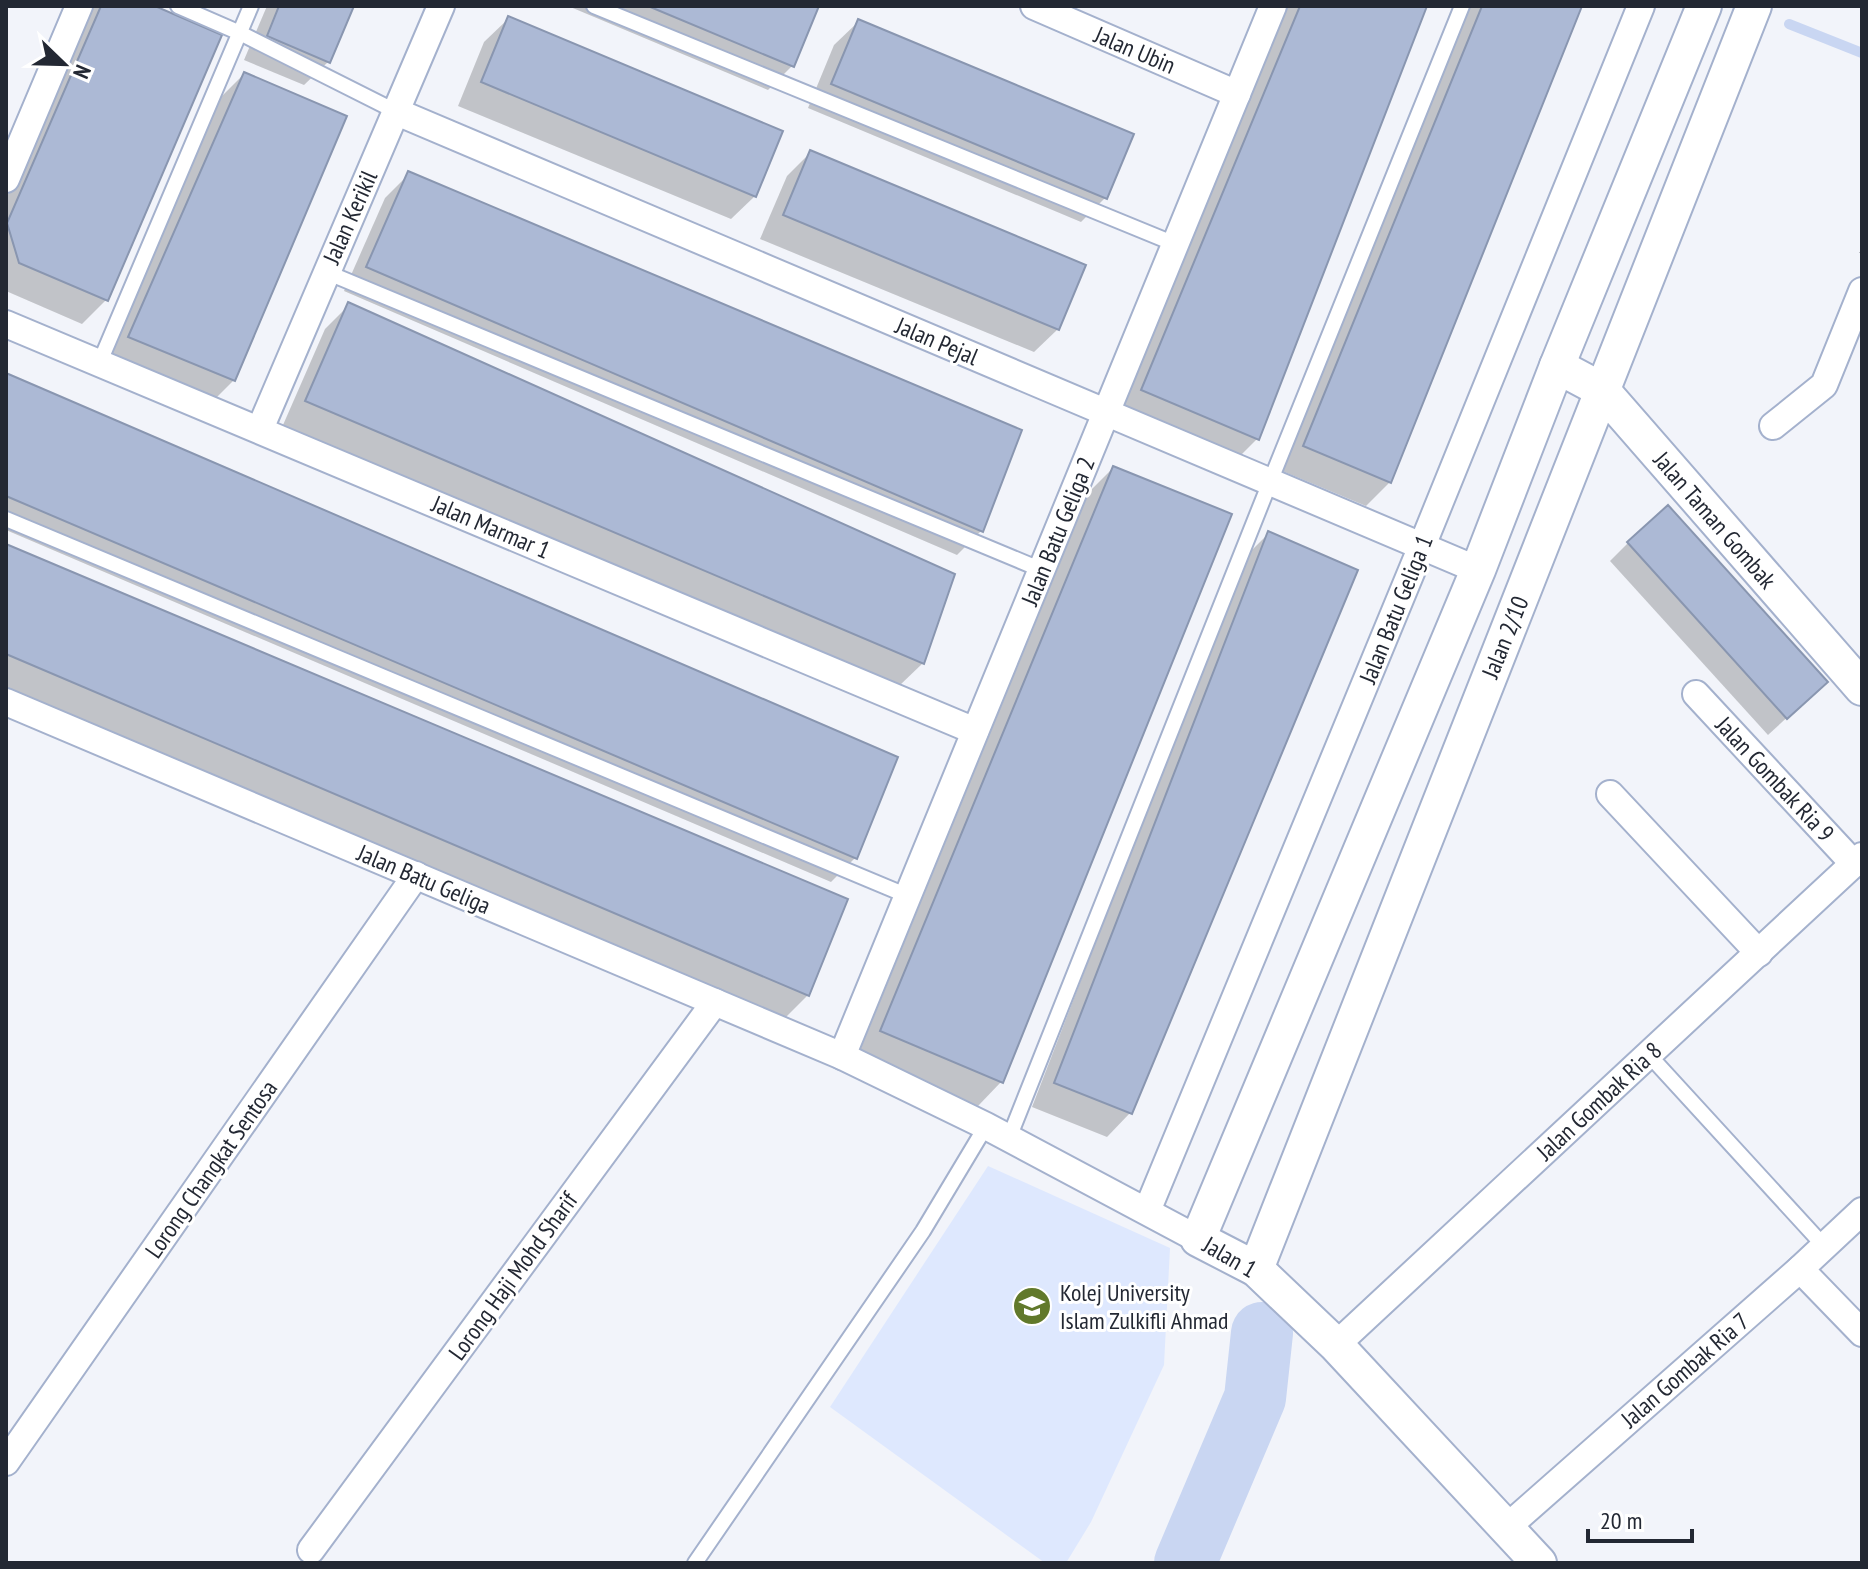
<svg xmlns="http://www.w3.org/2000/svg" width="1868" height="1569" font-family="'PT Sans Narrow',sans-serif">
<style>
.built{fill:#dee8fe}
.water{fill:#c9d6f2}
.shadow{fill:#0003}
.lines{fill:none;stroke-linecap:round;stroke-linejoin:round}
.stream{stroke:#c9d6f2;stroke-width:10}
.river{stroke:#c9d6f2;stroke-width:62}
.building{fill:#acb9d5;stroke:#8996b0;stroke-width:2}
.service-casing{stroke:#a4b1cd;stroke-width:18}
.minor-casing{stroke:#a4b1cd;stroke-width:30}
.tertiary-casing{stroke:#a4b1cd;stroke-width:38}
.path{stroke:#888b94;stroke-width:5;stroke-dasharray:6 4;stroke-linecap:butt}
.service{stroke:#fff;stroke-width:14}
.minor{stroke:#fff;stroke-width:26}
.tertiary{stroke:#fff;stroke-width:34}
.labels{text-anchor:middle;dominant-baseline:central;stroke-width:6;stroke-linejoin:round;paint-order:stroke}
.street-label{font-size:24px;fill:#232833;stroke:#fff}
.poi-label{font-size:24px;fill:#232833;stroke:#fff;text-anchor:start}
</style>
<rect width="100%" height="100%" fill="#f2f4fa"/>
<!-- built -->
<path class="built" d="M988,1166l182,82 -6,117 -73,157 -25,41h-21l-215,-156z"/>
<!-- water -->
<path class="water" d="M1237,1321l43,29 -6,67 -65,146h-53l72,-171z"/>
<!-- shadow -->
<g class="shadow">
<path d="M93,6h57l-44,294 -24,24 -76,-33v-92l80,-186z"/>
<path d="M267,6h84l-23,56 -24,23 -60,-25z"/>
<path d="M568,6h249l-25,60 -24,24z"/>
<path d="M1287,6h138l-168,433 -24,24 -115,-49z"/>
<path d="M1470,6h110l-190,476 -24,24 -86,-36z"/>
<path d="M508,19l247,177 -24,23 -273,-113 26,-64z"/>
<path d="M858,22l247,176 -24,24 -273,-114 26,-63z"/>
<path d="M244,74l-10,306 -24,24 -105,-43 115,-263z"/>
<path d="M811,152l247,177 -24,23 -274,-113 27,-63z"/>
<path d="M409,174l572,357 -24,24 -613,-264 41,-93z"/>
<path d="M349,305l574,358 -24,23 -616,-261 42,-96z"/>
<path d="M6,376l889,382 -40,100 -24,24 -825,-352z"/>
<path d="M1113,468l-112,614 -23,24 -120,-51 231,-563z"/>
<path d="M1268,534l-138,579 -23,24 -75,-30 212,-549z"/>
<path d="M1628,543l179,156 -39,36 -158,-174z"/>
<path d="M6,546l802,449 -24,24 -778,-332z"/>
</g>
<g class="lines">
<!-- stream -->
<path class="stream" d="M1789,24l73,29"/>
<!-- river -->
<path class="river" d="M1185,1563l70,-165 7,-65"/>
</g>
<!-- building -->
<g class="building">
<path d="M101,6h54l67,29 -114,266 -89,-38 -12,-40z"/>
<path d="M279,6h75l-24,57 -63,-27z"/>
<path d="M648,6h171l-25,61z"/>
<path d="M1300,6h127l-168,434 -118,-50z"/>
<path d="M1482,6h100l-191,477 -88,-37z"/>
<path d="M508,16l275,115 -27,66 -275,-115z"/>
<path d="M858,19l276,115 -27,65 -276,-115z"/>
<path d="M244,72l103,44 -112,265 -107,-44z"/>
<path d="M810,150l276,115 -27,65 -276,-115z"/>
<path d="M408,171l614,259 -39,102 -617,-265z"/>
<path d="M348,302l607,272 -31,90 -619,-263z"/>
<path d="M6,373l892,384 -41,102 -851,-363z"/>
<path d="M1113,466l119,48 -229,569 -123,-52z"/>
<path d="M1668,505l160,177 -41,37 -160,-177z"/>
<path d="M1268,531l90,39 -226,544 -78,-31z"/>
<path d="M6,544l842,355 -39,97 -803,-342z"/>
</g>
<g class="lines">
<defs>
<g id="service">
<path d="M178,6l62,27 157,79"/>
<path d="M594,6l581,238"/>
<path d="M326,272l716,298"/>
<path d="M99,364l152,-358"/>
<path d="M6,519l902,377"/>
<path d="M1649,1055l175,191"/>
<path d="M1009,1138l261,-656 192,-476"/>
<path d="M695,1563l228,-332 63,-105"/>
</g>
<g id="minor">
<path d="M1034,6l203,88"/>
<path d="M397,112l1081,458"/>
<path d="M6,179l73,-173"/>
<path d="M6,324l969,407"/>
<path d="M1773,426l51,-41 38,-94"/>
<path d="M260,429l181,-423"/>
<path d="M1696,694l158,170"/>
<path d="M6,702l836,354 144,70 212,113"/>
<path d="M1610,794l149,159"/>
<path d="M842,1056l431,-1050"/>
<path d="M1147,1211l275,-665 219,-540"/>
<path d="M1800,1269l62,64"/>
<path d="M1336,1345l526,-489"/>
<path d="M6,1462l410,-587"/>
<path d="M1506,1528l294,-259 62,-58"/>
<path d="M311,1550l404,-548"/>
</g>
<g id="tertiary">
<path d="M1557,366l45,24 260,298"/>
<path d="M1256,1269l498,-1263"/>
<path d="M1539,1563l-203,-218 -80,-76 -58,-30 280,-669 79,-204 147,-360"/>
</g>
</defs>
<!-- service casing -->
<use href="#service" class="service-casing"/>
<!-- minor casing -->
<use href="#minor" class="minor-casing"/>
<!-- tertiary casing -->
<use href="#tertiary" class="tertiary-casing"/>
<!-- path -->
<path class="path" d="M1862,252v1"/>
<!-- service -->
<use href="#service" class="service"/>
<!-- minor -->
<use href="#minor" class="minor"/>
<!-- tertiary -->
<use href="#tertiary" class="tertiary"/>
</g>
<!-- icons -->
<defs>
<symbol id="university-disc" viewBox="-11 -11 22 22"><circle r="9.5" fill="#61792b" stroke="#fff"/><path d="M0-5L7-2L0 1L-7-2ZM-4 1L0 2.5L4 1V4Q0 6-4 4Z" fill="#fff"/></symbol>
</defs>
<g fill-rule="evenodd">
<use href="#university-disc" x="1010" y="1284" width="44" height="44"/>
</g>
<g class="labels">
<!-- street labels -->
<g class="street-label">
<text transform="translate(1135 50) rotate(23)">Jalan Ubin</text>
<text transform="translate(350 217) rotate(-66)">Jalan Kerikil</text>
<text transform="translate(937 341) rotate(23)">Jalan Pejal</text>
<text transform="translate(1715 520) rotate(49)">Jalan Taman Gombak</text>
<text transform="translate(491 527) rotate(23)">Jalan Marmar 1</text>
<text transform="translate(1058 531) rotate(-68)">Jalan Batu Geliga 2</text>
<text transform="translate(1396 609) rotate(-68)">Jalan Batu Geliga 1</text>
<text transform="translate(1505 637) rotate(-68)">Jalan 2/10</text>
<text transform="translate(1775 779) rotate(47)">Jalan Gombak Ria 9</text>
<text transform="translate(424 879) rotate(23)">Jalan Batu Geliga</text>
<text transform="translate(1599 1101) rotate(-43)">Jalan Gombak Ria 8</text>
<text transform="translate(211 1169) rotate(-55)">Lorong Changkat Sentosa</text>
<text transform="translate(1230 1257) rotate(30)">Jalan 1</text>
<text transform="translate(513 1276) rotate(-54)">Lorong Haji Mohd Sharif</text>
<text transform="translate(1685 1370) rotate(-41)">Jalan Gombak Ria 7</text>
</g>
<!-- poi labels -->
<g class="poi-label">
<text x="1060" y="1292">Kolej University<tspan x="1060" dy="28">Islam Zulkifli Ahmad</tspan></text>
</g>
</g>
<!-- border -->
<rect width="1868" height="1569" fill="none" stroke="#232833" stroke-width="16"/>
<!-- north arrow -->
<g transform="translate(64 64) rotate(113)" stroke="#ffffff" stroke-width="6" paint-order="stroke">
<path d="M0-6L14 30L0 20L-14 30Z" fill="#232833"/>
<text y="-12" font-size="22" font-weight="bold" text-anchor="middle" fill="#232833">N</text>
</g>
<!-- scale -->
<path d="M1588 1529v12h104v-12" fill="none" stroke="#232833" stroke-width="4"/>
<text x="1600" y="1529" font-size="24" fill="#232833" stroke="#ffffff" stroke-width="6" paint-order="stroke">20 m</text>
</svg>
